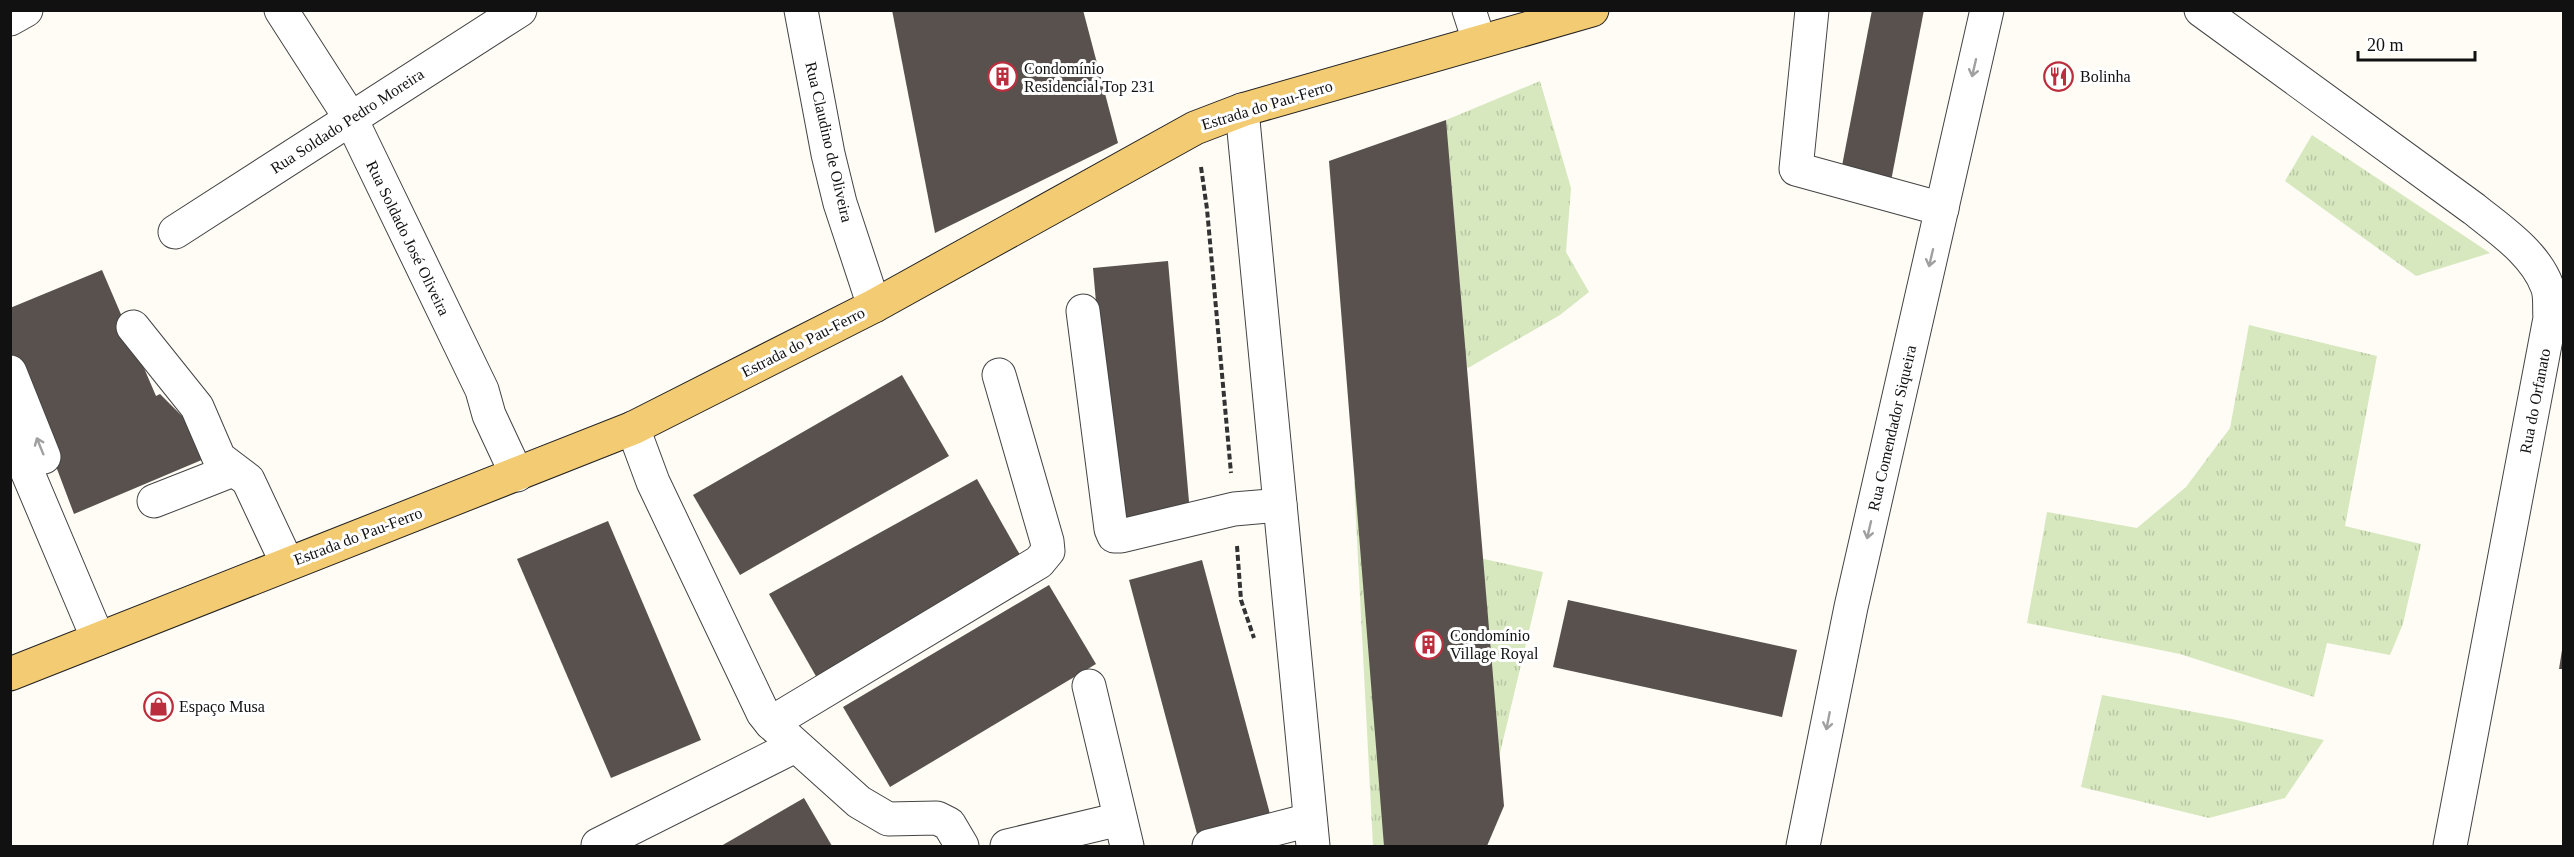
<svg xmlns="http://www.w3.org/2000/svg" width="2574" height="857" font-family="'Times New Roman',serif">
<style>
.grass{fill:url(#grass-tufts)}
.building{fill:#59514d}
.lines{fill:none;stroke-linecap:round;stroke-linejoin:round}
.minor-casing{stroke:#444;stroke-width:35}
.major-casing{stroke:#222;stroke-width:35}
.path{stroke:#333;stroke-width:4;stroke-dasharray:6 3;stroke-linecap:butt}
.minor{stroke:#fff;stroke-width:33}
.major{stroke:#f2cb72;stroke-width:33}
.oneway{stroke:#a0a0a0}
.labels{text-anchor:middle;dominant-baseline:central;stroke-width:6;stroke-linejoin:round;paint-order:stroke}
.poi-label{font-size:16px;fill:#111;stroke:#fff;text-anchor:start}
.street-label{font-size:16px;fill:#111;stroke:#fff}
</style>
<defs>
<pattern id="grass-tufts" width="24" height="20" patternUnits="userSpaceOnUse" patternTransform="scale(1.5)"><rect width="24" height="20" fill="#d7e8bf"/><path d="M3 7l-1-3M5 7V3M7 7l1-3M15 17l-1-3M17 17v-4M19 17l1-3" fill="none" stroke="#b8c6a3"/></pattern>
</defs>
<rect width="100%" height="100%" fill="#fefcf5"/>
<!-- grass -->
<g class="grass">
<path d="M1540,81l31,107 -5,64 23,40 -29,23 -92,53 -31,-40 9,-208z"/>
<path d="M2312,135l178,118 -74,23 -131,-95z"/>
<path d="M2249,325l128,31 -32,170 76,18 -18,80 -13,31 -63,-12 -13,54 -134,-43 -153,-31 20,-111 90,16 49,-41 44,-59z"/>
<path d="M1354,482l107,4 14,71 68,15 -65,274h-105z"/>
<path d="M2102,695l130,24 92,21 -39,58 -76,20 -128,-31z"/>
</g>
<!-- building -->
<g class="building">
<path d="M892,10h191l35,133 -183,90z"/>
<path d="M1872,10h52l-33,171 -50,-10z"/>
<path d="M1446,120l58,686 -17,40h-103l-55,-685z"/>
<path d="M1168,261l22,252 -75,6 -22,-251z"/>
<path d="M102,270l54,126 4,-2 28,28 16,37 -130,55 -60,-159 -4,2v-49z"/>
<path d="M902,375l47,81 -209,119 -47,-80z"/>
<path d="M977,479l47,83 -207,116 -48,-84z"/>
<path d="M608,521l93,219 -90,38 -94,-219z"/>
<path d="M1202,560l68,254 -73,20 -68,-254z"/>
<path d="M1049,585l47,79 -206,123 -47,-80z"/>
<path d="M1568,600l229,50 -15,67 -229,-50z"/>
<path d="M2562,650h2v19h-5z"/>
<path d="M804,798l28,48h-111z"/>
</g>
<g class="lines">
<defs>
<g id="minor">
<path d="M281,10l70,109 131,271 7,25 28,60"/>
<path d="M801,10l27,144 12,49 34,103"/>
<path d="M1469,10l10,31"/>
<path d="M1812,10l-16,159 146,40"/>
<path d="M2201,10l273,199c26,21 61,44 73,77 4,9 2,22 3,32l-100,528"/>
<path d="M10,19l16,-9"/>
<path d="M1242,110l71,736"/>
<path d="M175,232l345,-222"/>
<path d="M1083,311l28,218 3,7h7l113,-27 46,-4"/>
<path d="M133,327l64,80 22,51 29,22 39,83"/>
<path d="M10,372l34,85"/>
<path d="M633,428l20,54 110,231 8,10 88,79 29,17 49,-1 12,6 13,22"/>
<path d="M10,431l88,208"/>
<path d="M154,501l79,-31"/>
<path d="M1089,686l38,160"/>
<path d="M771,723l268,-161 9,-11 -1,-10 -48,-166"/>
<path d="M598,845l197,-99"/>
<path d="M1007,846l113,-27"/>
<path d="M1209,846l101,-26"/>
<path d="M1803,846l48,-239 136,-597"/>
</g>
<path id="major" d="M10,674l623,-246 241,-122 321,-178 47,-18 350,-100"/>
</defs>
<!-- minor casing -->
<use href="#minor" class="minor-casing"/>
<!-- major casing -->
<use href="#major" class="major-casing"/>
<!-- path -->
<g class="path">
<path d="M1201,167l6,42 24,264"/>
<path d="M1237,546l4,54 13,38"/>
</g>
<!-- minor -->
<use href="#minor" class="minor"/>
<!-- major -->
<use href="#major" class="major"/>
</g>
<!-- one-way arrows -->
<defs><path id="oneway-shaft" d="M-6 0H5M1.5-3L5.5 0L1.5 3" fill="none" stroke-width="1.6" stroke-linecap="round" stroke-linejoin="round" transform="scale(1.5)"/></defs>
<g class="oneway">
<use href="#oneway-shaft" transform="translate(1974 68) rotate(103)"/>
<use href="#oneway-shaft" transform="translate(1931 258) rotate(103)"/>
<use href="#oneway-shaft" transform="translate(40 446) rotate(-112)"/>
<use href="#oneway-shaft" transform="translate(1869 530) rotate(103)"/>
<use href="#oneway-shaft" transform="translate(1828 721) rotate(101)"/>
</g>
<!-- icons -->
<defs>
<symbol id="restaurant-ring" viewBox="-11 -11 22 22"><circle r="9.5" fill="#fff" stroke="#bb2e3d" stroke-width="1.5"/><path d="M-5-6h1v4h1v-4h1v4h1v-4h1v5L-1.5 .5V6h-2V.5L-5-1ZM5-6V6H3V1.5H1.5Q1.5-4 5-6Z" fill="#bb2e3d"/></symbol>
<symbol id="building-ring" viewBox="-11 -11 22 22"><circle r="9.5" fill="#fff" stroke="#bb2e3d" stroke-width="1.5"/><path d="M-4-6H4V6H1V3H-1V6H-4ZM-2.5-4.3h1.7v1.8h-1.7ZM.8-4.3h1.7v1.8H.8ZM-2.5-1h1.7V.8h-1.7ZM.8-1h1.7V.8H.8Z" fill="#bb2e3d"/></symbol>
<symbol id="shop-ring" viewBox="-11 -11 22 22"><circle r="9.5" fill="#fff" stroke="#bb2e3d" stroke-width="1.5"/><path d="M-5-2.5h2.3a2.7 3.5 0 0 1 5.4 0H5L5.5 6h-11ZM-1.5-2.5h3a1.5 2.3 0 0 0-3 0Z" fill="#bb2e3d"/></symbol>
</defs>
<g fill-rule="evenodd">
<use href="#restaurant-ring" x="2042" y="60" width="33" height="33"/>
<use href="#building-ring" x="986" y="60" width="33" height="33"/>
<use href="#building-ring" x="1412" y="628" width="33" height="33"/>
<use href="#shop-ring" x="142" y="690" width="33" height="33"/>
</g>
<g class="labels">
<!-- poi labels -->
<g class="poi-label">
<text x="1024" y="68">Condomínio<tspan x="1024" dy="18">Residencial Top 231</tspan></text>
<text x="2080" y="76">Bolinha</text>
<text x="1450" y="635">Condomínio<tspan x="1450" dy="18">Village Royal</tspan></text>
<text x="179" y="706">Espaço Musa</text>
</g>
<!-- street labels -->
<g class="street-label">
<text transform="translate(1267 105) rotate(-17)">Estrada do Pau-Ferro</text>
<text transform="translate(347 121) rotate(-33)">Rua Soldado Pedro Moreira</text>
<text transform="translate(829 142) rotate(77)">Rua Claudino de Oliveira</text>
<text transform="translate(408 238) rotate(64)">Rua Soldado José Oliveira</text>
<text transform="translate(803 342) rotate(-27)">Estrada do Pau-Ferro</text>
<text transform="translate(2535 401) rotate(-79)">Rua do Orfanato</text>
<text transform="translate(1892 428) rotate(-77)">Rua Comendador Siqueira</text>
<text transform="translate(358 536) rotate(-21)">Estrada do Pau-Ferro</text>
</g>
</g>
<!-- border -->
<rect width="2574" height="857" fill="none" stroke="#111111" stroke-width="24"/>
<!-- scale -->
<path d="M2358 51v9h117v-9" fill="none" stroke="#111111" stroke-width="3"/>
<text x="2367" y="51" font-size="18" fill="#111111" stroke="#ffffff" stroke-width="4.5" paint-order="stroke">20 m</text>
</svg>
